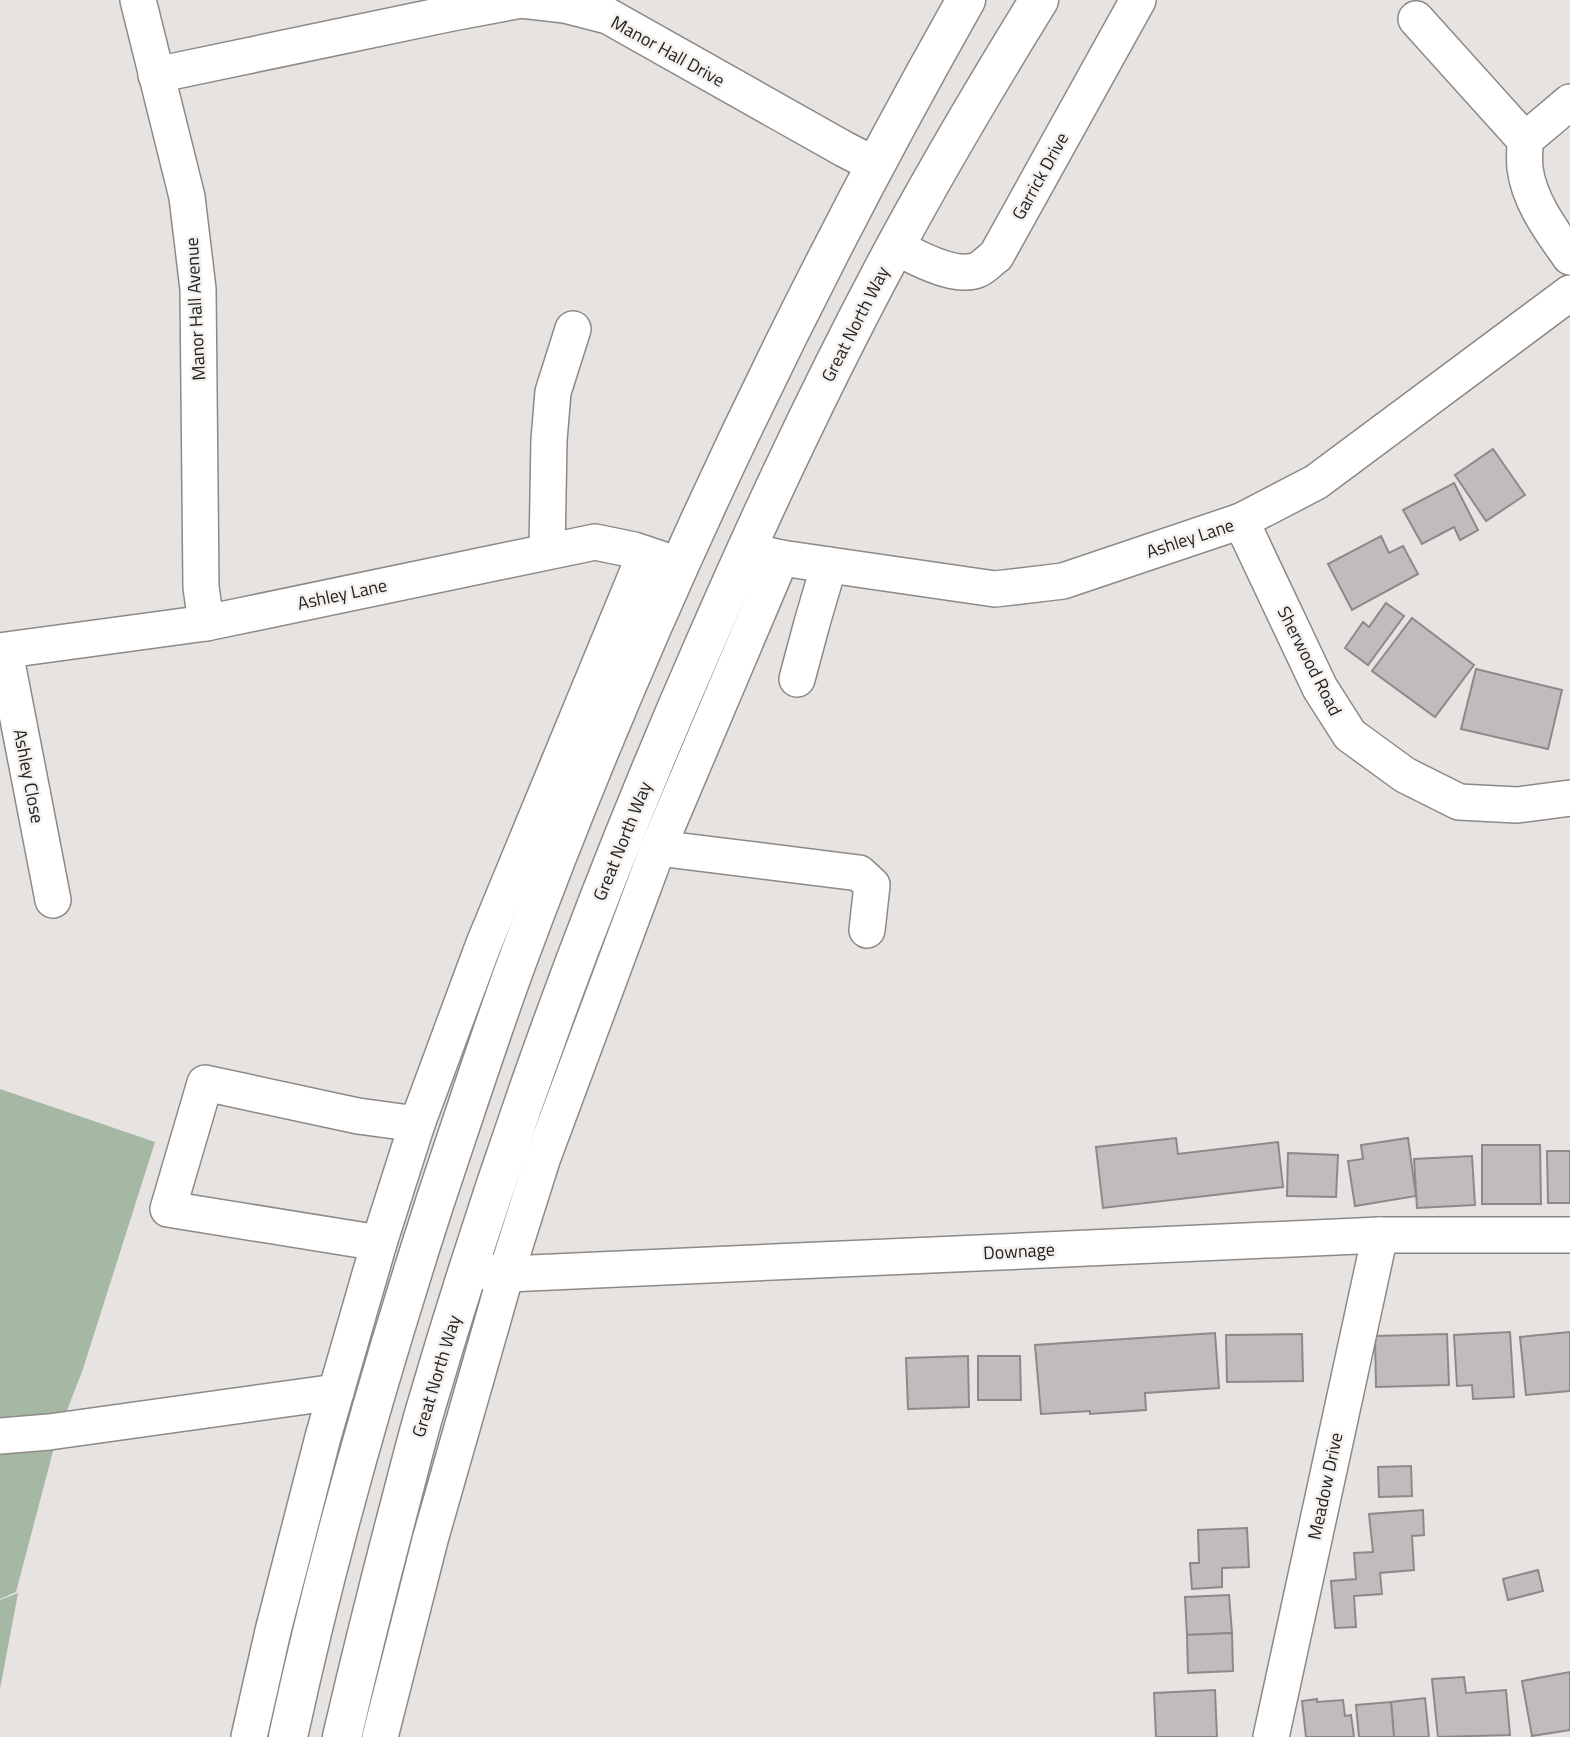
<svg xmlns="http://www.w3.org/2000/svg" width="1570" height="1737" font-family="'Titillium Web',sans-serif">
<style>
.green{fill:#a5b8a4}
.building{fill:#c0bcbe;stroke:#8d898b;stroke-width:2}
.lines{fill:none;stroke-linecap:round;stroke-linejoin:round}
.minor-casing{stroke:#8d8986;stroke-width:38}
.highway-casing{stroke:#8d8986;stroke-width:41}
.minor{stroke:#fff;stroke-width:35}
.highway{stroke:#fff;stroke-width:38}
.labels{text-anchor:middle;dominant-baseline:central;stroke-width:5;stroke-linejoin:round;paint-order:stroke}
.street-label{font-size:18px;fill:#232220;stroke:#f4f0ed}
</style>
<rect width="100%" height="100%" fill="#e6e3e0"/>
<!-- green -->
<g class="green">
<path d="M0,1089l155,53 -72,227 -26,67 -41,156 -16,7z"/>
<path d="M18,1593l-18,96v-89z"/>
</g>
<!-- building -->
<g class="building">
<path d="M1493,449l32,46 -39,26 -31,-46z"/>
<path d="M1454,483l24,47 -18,10 -6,-13 -32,17 -19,-34z"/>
<path d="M1381,536l8,17 14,-7 15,28 -66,36 -24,-46z"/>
<path d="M1386,603l18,13 -36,49 -23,-17 18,-26 6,5z"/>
<path d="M1412,618l62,47 -39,52 -63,-46z"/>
<path d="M1476,669l86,21 -14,59 -87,-20z"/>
<path d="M1176,1138l2,16 100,-12 5,45 -180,21 -7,-61z"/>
<path d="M1408,1138l8,58 -61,10 -7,-45 15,-2 -2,-14z"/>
<path d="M1482,1145h58l1,59h-59z"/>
<path d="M1547,1151h23v52h-22z"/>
<path d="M1288,1153l50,2 -2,42 -49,-1z"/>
<path d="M1472,1156l3,49 -58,3 -3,-49z"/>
<path d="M1510,1332l4,65 -41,2 -1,-14 -15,1 -3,-51z"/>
<path d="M1570,1332v59l-44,4 -6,-58z"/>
<path d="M1215,1333l4,55 -74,5 1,17 -56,4v-3l-49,3 -6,-69z"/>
<path d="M1302,1334l1,47 -76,1 -1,-47z"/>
<path d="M1447,1334l2,51 -73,2 -1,-51z"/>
<path d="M968,1356l1,51 -61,2 -2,-51z"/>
<path d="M978,1356h42l1,44h-43z"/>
<path d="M1411,1466l1,30 -33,1 -1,-30z"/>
<path d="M1423,1510l1,25 -12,1 2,34 -34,3 2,21 -28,2 2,31 -21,1 -4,-47 25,-2 -2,-26 19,-1 -4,-38z"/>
<path d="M1247,1528l2,39 -27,1v19l-30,2 -2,-26h9l-1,-33z"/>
<path d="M1538,1570l5,21 -35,9 -5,-21z"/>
<path d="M1229,1595l3,38 -45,2 -2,-38z"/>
<path d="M1232,1633l1,38 -45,2 -1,-38z"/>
<path d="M1570,1672v58l-38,6 -10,-55z"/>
<path d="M1464,1677l2,16 40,-3 4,45 -72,2 -6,-58z"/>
<path d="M1215,1690l2,47h-61l-2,-44z"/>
<path d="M1425,1698l4,39h-35l-3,-35z"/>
<path d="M1317,1699v3l26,-2 2,16 6,-1 3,22h-48l-4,-36z"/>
<path d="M1391,1702l3,35h-35l-3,-32z"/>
</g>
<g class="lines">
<defs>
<g id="minor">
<path d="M138,0l49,197 11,92 3,298 5,36"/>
<path d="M1416,19l109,121c0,9 -1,19 0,28 4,33 26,62 45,89"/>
<path d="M156,75l296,-62 69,-13 44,5 43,11 236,133 31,16"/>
<path d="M1525,140l45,-38"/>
<path d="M895,247c21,10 59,32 82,23 6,-2 13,-10 19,-14l142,-256"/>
<path d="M1241,521l79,167 30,47 55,40 54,27 58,3 53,-7"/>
<path d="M547,551l2,-111 4,-48 20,-63"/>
<path d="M759,553l22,5 214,31 68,-8 178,-60 75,-39 254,-189"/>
<path d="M0,651l206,-28 389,-81 39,8 33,11"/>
<path d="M5,652l48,248"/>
<path d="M797,679l15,-56 17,-58"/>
<path d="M658,848l201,25 13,12 -5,45"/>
<path d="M379,1243l-211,-34 37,-126 153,33 59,8"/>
<path d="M486,1272l20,2 874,-39h190"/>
<path d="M0,1436l49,-4 287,-40"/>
<path d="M249,1737l24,-106 50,-194 56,-194 38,-119 66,-178 162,-392"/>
<path d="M380,1737l50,-197 76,-266 36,-114 116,-312 123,-290"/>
<path d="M1271,1737l109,-502"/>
</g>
<g id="highway">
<path d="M288,1737c39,-181 90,-359 147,-535 27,-80 53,-161 82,-240 123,-332 275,-654 449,-962"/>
<path d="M342,1737c18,-77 37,-153 57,-229 9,-34 17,-67 27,-101 76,-259 169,-514 278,-762 59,-136 122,-270 192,-400 45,-83 93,-164 143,-245"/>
</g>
</defs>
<!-- minor casing -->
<use href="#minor" class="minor-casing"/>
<!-- highway casing -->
<use href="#highway" class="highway-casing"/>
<!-- minor -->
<use href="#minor" class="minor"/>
<!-- highway -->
<use href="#highway" class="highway"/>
</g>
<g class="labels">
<!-- street labels -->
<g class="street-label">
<text transform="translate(668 51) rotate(29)">Manor Hall Drive</text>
<text transform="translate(1040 176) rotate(-61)">Garrick Drive</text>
<text transform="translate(195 309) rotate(-93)">Manor Hall Avenue</text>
<text transform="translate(855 324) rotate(-63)">Great North Way</text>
<text transform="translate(1190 538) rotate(-18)">Ashley Lane</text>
<text transform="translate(342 594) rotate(-12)">Ashley Lane</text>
<text transform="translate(1310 661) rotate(63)">Sherwood Road</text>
<text transform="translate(29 776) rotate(79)">Ashley Close</text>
<text transform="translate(622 841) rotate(-68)">Great North Way</text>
<text transform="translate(1019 1251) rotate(-3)">Downage</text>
<text transform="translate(436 1376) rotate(-73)">Great North Way</text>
<text transform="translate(1325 1486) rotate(-78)">Meadow Drive</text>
</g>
</g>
</svg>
